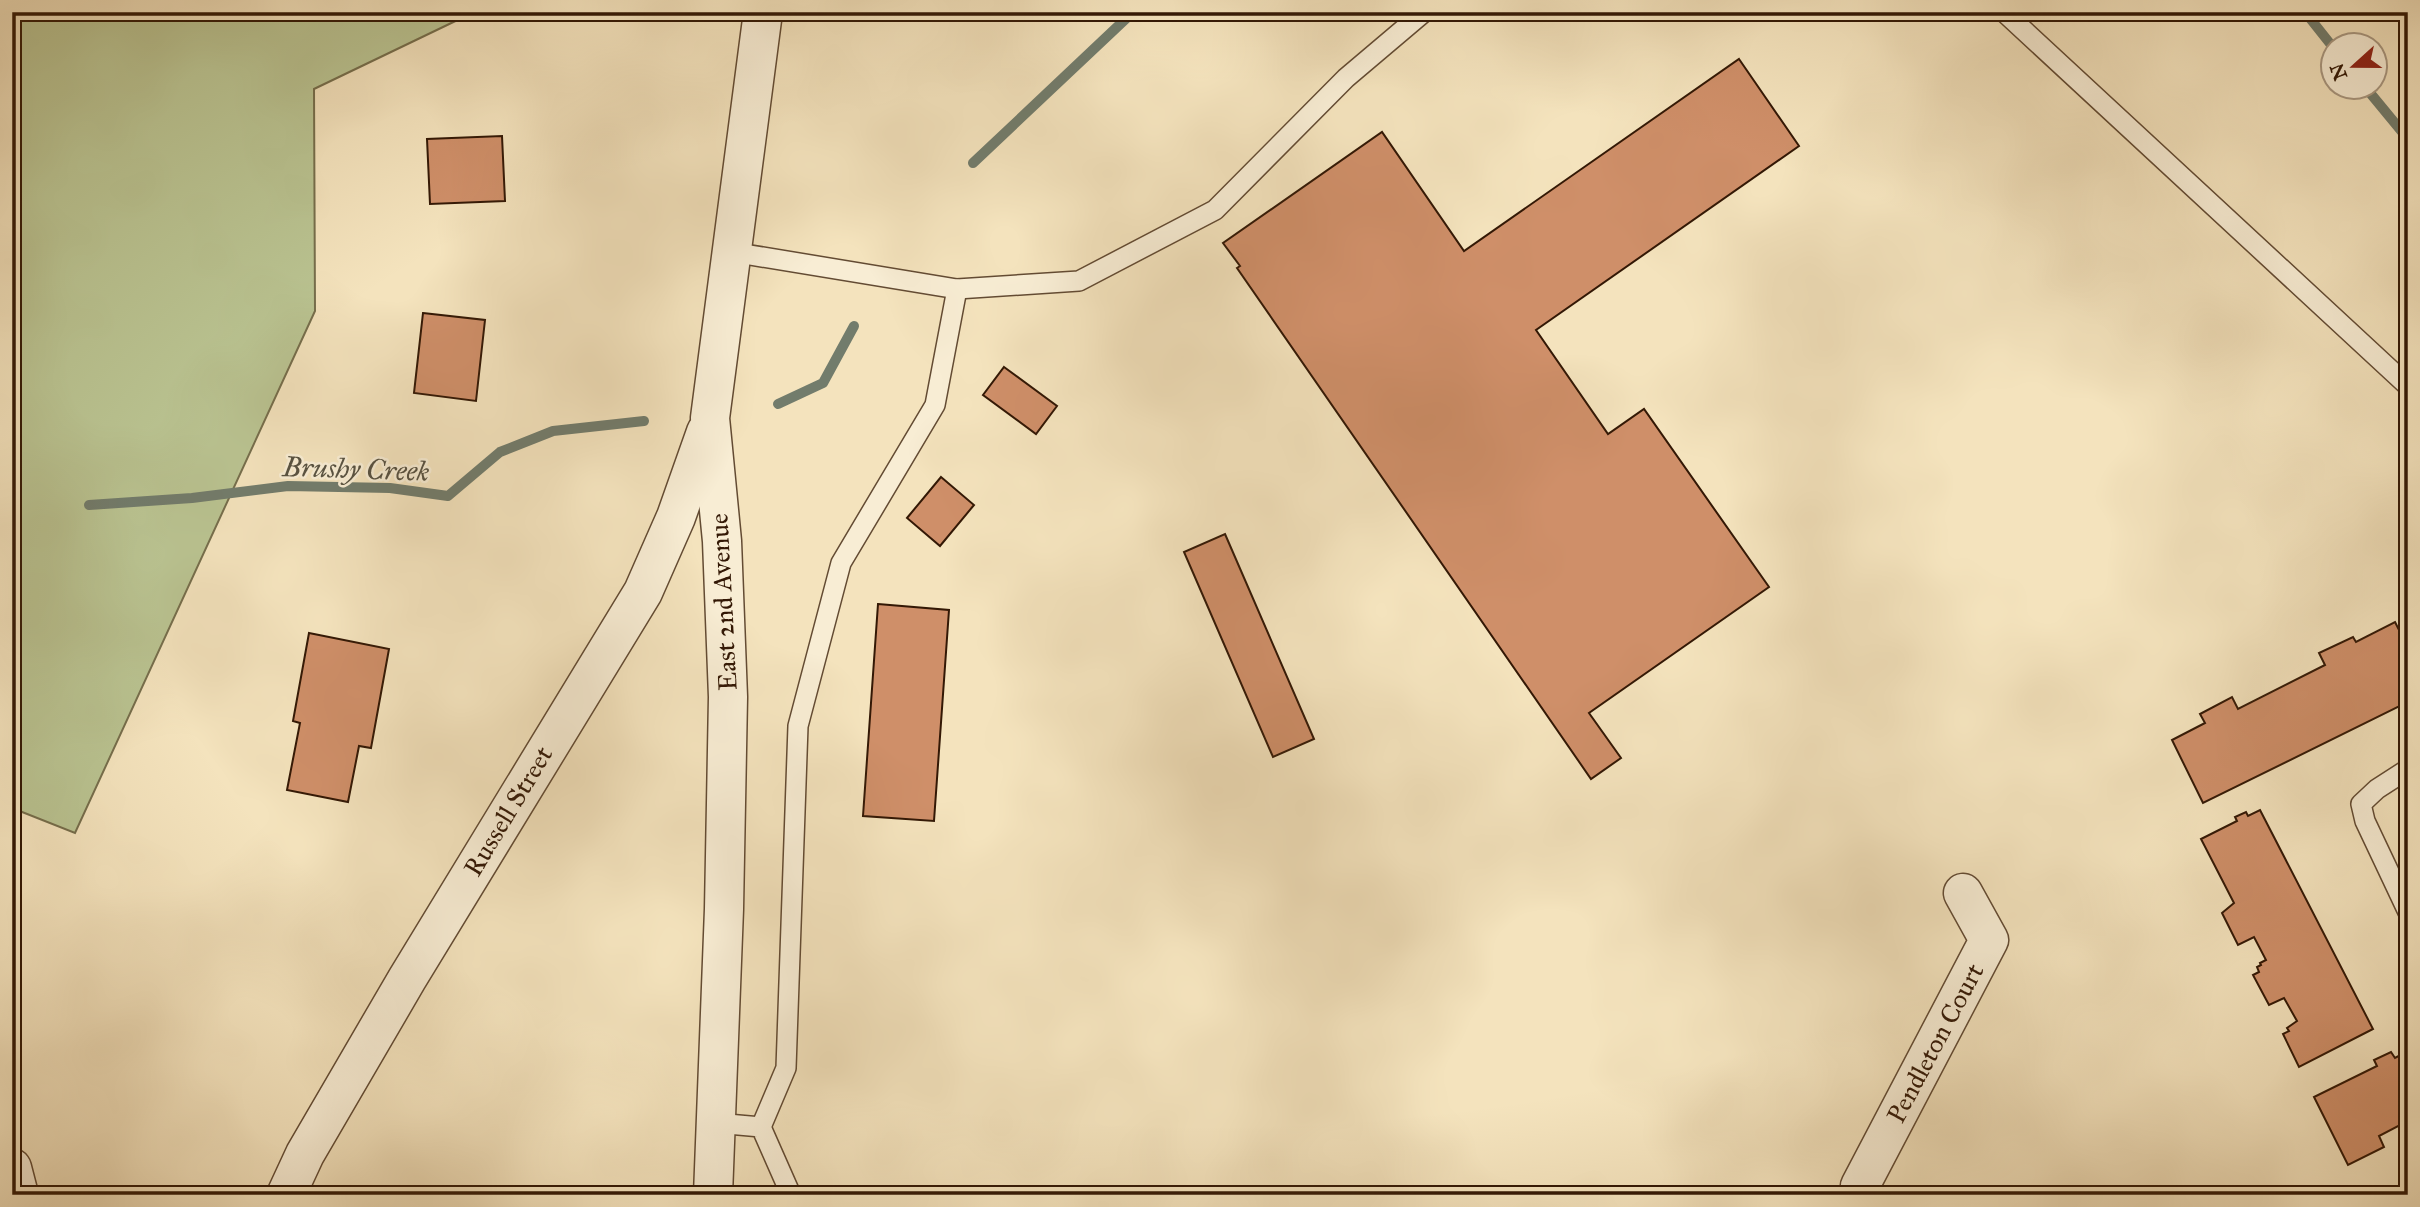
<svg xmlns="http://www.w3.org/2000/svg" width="2420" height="1207" font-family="'IM FELL Great Primer',serif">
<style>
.green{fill:#bac492;stroke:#766e4c;stroke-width:2}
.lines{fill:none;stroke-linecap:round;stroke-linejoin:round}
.stream{stroke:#727c6c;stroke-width:10}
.building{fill:#cf8f69;stroke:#331805;stroke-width:2}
.service-casing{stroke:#634b33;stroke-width:22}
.minor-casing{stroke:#634b33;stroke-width:41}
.service{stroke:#f8edd4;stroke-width:19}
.minor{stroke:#f8edd4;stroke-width:38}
.labels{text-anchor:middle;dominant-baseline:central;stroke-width:5;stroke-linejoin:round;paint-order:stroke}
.street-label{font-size:26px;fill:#331805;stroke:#f8edd4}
.water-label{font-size:28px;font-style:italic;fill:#585241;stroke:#f8edd4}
</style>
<rect width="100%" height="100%" fill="#f4e3bd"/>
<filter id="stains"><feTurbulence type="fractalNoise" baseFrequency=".00286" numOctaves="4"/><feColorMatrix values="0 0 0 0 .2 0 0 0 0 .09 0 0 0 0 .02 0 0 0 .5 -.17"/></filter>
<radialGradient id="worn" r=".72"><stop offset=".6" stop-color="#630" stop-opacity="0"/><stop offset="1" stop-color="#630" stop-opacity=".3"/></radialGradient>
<!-- green -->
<path class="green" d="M12,12h454l2,3 -154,74 1,222 -240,522 -63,-25z"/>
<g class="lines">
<!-- stream -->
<g class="stream">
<path d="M2305,12l27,34"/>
<path d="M2366,88l42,51"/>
<path d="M973,163l160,-151"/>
<path d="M778,404l45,-21 31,-57"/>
<path d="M89,505l103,-7 96,-12 102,2 58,8 52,-44 53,-21 91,-10"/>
</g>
</g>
<!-- building -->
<g class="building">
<path d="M1739,59l60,87 -263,184 72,104 36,-25 125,178 -180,126 32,45 -30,21 -354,-511 3,-2 -17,-23 159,-111 82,119z"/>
<path d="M502,136l3,65 -75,3 -3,-65z"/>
<path d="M423,313l62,7 -9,81 -62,-8z"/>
<path d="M1004,367l53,39 -21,28 -53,-39z"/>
<path d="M941,477l33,28 -34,41 -33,-28z"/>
<path d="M1225,534l89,205 -41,18 -89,-205z"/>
<path d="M878,604l71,6 -15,211 -71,-5z"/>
<path d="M2395,622l5,10 8,-4v74l-205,101 -31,-63 33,-17 -5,-9 32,-17 6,12 87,-44 -6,-12 34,-16 3,5z"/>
<path d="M309,633l80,16 -18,99 -12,-2 -11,56 -61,-12 13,-67 -7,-2z"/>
<path d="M2260,810l113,219 -74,38 -16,-33 6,-3 -2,-3 10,-7 -13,-23 -15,7 -16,-30 6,-3 -2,-5 4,-2 -1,-2 6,-3 -12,-23 -16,8 -16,-32 12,-10 -33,-64 36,-18 -2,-4 11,-5 2,4z"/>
<path d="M2408,1051v70l-29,15 5,11 -36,18 -34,-68 63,-31 -3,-6 17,-8 4,6z"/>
</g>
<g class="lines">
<defs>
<g id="service">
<path d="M2004,12l404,374"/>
<path d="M732,252l225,37 122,-8 136,-71 131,-132 78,-66"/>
<path d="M2408,769l-31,20 -16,15 4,17 43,91"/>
<path d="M716,1123l45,4 30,68"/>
<path d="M761,1127l25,-59 12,-342 43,-163 94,-158 22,-116"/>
</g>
<g id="minor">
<path d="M12,1168l7,27"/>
<path d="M286,1195l19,-41 102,-175 236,-387 33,-75 30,-85"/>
<path d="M713,1195l11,-286 4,-212 -6,-156 -12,-123 53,-406"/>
<path d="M1865,1195l-5,-9 129,-246 -26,-47"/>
</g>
</defs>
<!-- service casing -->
<use href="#service" class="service-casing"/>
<!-- minor casing -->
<use href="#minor" class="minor-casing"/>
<!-- service -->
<use href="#service" class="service"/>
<!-- minor -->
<use href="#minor" class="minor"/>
</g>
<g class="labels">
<!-- street labels -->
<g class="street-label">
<text transform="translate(723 602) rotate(-93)">East 2nd Avenue</text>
<text transform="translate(508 811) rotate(-59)">Russell Street</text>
<text transform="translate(1935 1043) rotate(-62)">Pendleton Court</text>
</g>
<!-- water labels -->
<g class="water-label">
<text transform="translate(356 469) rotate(2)">Brushy Creek</text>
</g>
</g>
<!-- margin -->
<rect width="2420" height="1207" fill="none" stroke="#f4e3bd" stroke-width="42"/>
<rect x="14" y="14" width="2392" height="1179" fill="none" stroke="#331805" stroke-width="3.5"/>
<rect x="21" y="21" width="2378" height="1165" fill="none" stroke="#331805" stroke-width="2"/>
<!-- north arrow -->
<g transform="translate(2354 66) rotate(249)"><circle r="33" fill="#f8edd4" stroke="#a99881" stroke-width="2"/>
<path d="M0-5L12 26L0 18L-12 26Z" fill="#8f2418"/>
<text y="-10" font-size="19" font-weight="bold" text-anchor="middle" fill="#331805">N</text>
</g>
<rect width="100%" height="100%" filter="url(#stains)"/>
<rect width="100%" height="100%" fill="url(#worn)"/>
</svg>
